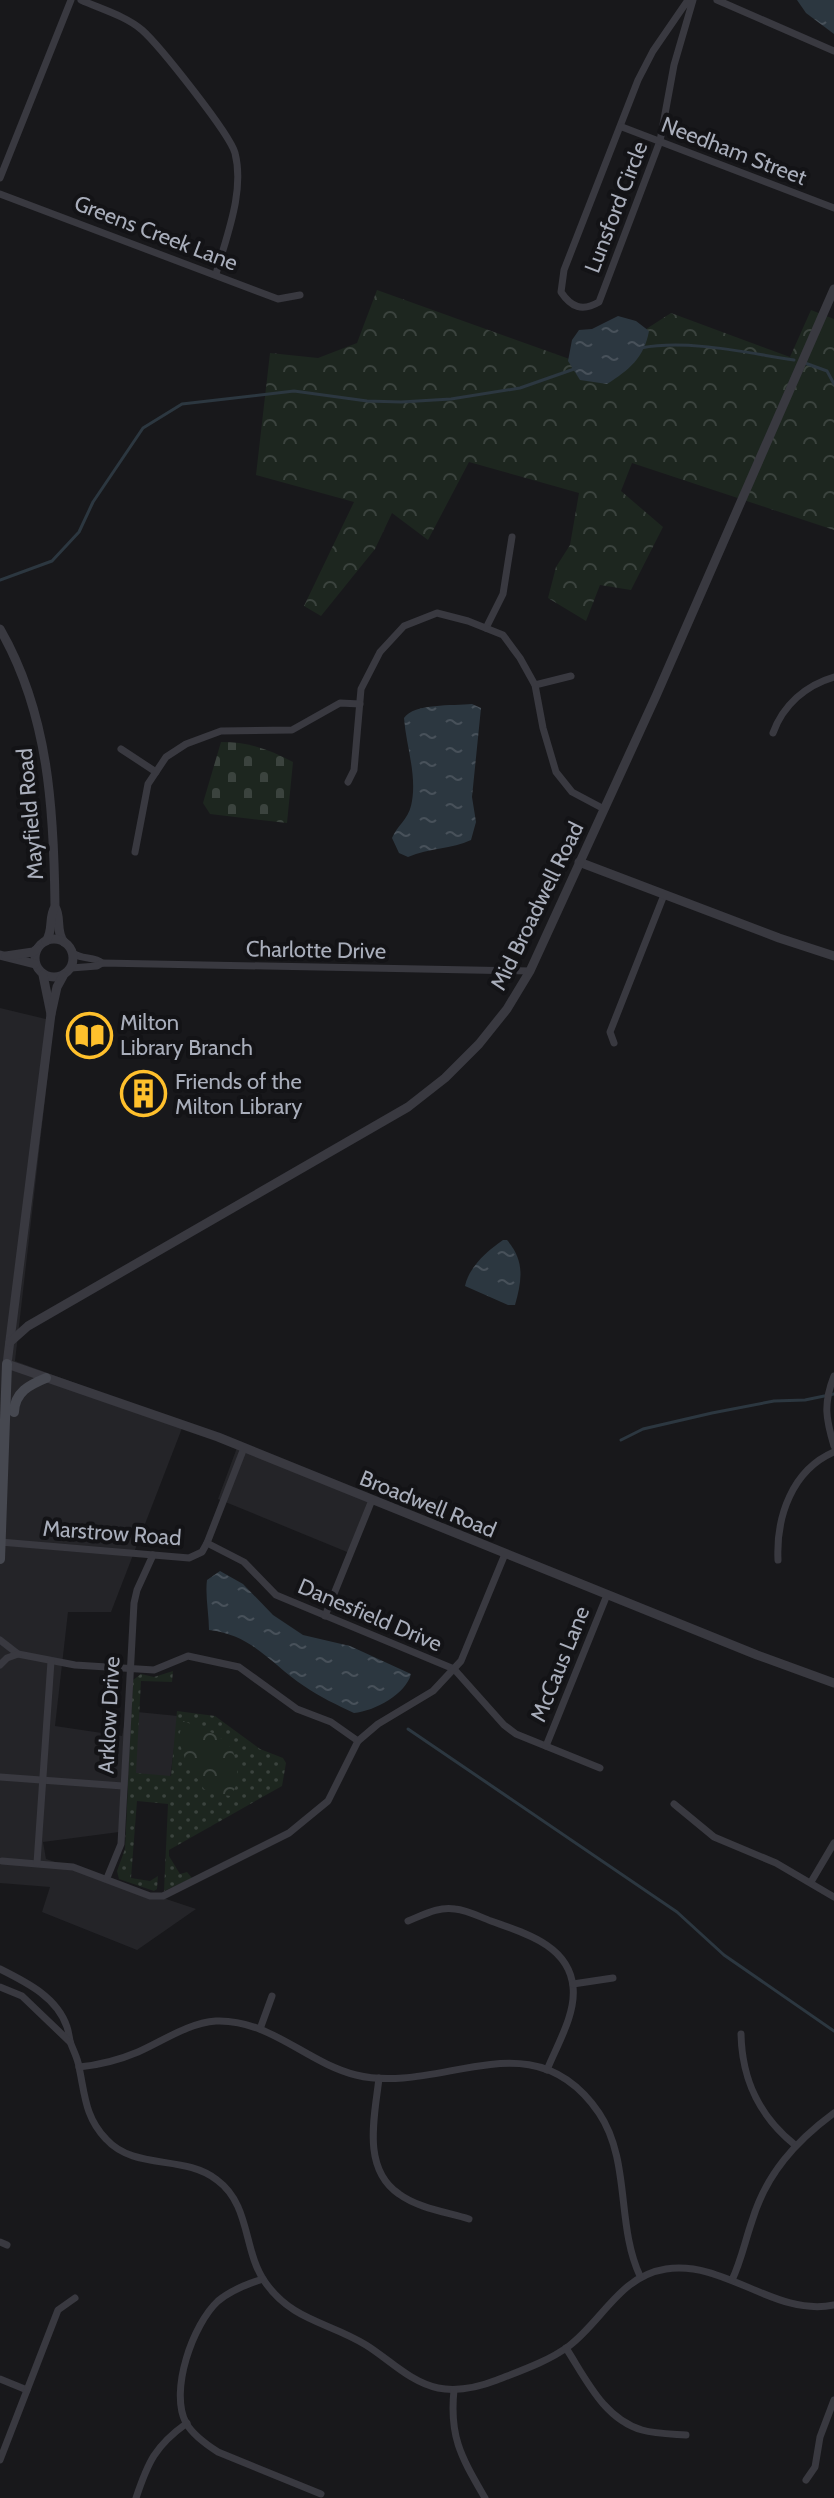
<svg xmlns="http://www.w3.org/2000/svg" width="834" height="2498" font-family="Cabin,sans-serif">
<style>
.built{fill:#242428}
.grass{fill:url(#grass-dots)}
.forest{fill:url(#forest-crowns)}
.cemetery{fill:url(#cemetery-stones)}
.water{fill:url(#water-ripples)}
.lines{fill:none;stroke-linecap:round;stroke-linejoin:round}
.stream{stroke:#2c3740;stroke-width:3}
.minor{stroke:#393940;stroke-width:7}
.tertiary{stroke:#393940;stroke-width:9}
.secondary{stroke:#464850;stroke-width:10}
.labels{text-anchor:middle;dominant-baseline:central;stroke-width:8;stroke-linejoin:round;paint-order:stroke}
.street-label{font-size:22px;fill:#a9aebb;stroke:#131316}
.poi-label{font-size:22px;fill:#a9aebb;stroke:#131316;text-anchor:start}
</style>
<defs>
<pattern id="grass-dots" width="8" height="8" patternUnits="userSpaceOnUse" patternTransform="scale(2)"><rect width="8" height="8" fill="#1d261f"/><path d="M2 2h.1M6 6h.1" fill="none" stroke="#3b433e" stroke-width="1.8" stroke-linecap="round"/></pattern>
<pattern id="forest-crowns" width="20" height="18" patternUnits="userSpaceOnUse" patternTransform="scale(2)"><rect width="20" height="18" fill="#1d261f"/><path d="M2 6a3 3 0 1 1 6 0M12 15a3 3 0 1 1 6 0" fill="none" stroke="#3b433e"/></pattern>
<pattern id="cemetery-stones" width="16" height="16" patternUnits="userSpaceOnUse" patternTransform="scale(2)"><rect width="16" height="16" fill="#1d261f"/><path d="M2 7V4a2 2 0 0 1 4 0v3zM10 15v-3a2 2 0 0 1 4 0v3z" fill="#3b433e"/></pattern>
<pattern id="water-ripples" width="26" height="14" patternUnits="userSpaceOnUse" patternTransform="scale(2)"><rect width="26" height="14" fill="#2c3740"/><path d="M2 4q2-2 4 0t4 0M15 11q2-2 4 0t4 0" fill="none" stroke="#48515a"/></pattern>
</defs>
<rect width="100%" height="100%" fill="#18181b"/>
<!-- built -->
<g class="built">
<path d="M0,1008l54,13 -39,340 169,62 -73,189h-43l-13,114 67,10 5,-25 51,5 -9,72 -41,-3 -9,47 -76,10 3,17 150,50 -59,41 -95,-38 8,-25 -50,-4z"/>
<path d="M238,1445l134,56 -20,53 -134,-55z"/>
</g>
<!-- grass -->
<path class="grass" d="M173,1671l-1,11 -31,-1 -5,92 35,3 6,-65 38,5 45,33 23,9 3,5 -4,23 -113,64v6l11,18 7,-2 5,6 -28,13 4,-87 -31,-3 -6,77 19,3 8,-5 -1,13 -3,2 -35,-12 -2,-8 8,-22 8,-169 8,-6 13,3z"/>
<!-- forest -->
<g class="forest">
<path d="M377,290l212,76 82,-53 119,44 21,-47 23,9v211l-202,-67 -11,28 42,36 -32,63 -31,-5 -14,36 -38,-23 8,-31 14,-22 9,-52 -110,-31 -41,78 -36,-27 -17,36 -54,67 -17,-10 50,-104 -98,-27 14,-122 48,5 39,-15z"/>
<path d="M183,1721c24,9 52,17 54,45 1,13 1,18 -6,30l-16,-2 -11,-5 -18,-28 -8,-21z"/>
</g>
<!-- cemetery -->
<path class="cemetery" d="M221,742c28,0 48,7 72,20l-6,61 -77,-9 -7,-11z"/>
<!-- water -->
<g class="water">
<path d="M797,0h37v34l-28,-21z"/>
<path d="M618,316l18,5 13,10c-5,27 -20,39 -42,53l-27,-4 -12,-19 4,-21 7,-10 13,-1z"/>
<path d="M472,704l9,4 -9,89 4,25 -5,18c-19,9 -42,8 -63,17l-9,-4 -7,-15c5,-12 16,-19 19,-32 7,-29 -5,-60 -7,-88 10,-15 49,-12 68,-14z"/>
<path d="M503,1240h4c18,21 15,40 8,65h-7l-43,-19c4,-19 22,-35 38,-46z"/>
<path d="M220,1571l23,13 30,31 30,20 47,11 61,28c-5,20 -36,37 -57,39 -17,-8 -34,-16 -50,-27 -33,-22 -51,-51 -95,-56 0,-16 -4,-35 -2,-50z"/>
</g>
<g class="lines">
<!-- stream -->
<g class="stream">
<path d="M641,348c47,-9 106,5 153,12"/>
<path d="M805,363l22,8 7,13"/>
<path d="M0,580l52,-19 27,-29 14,-30 50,-74 39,-24 112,-13 73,10 34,1 50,-3 69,-11 57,-20"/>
<path d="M621,1440l22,-11 69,-16 62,-12 31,-1 29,-6"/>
<path d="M408,1729l269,183 47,43 110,76"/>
</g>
<!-- minor -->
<g class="minor">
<path d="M81,0c20,9 45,16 61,30 17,15 88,104 93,123 10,39 -9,84 -19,121"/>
<path d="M688,0l-35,51 -15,29 -74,190 -3,22c10,15 21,20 38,10l61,-161 14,-76 19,-65"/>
<path d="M717,0l117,51"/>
<path d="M622,127l212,81"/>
<path d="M0,178l71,-178"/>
<path d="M0,194l278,105 22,-4"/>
<path d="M486,628l17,-34 9,-57"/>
<path d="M535,685l36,-9"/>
<path d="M773,733c10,-28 33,-48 61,-56"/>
<path d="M121,749l35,23"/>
<path d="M348,782l6,-12 7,-81 19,-37 24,-26 33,-13 31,8 35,14 17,23 15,27 8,43 13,44 16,20 32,17"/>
<path d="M135,852l13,-68 18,-27 20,-13 35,-13 71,-1 48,-27 20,1"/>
<path d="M72,952c9,9 22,3 30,11"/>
<path d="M71,968l26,-2 5,-3 428,8"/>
<path d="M614,1043l-4,-11 54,-137"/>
<path d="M834,1376c-11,28 -8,43 0,70"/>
<path d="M0,1542l189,16 13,-6 5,-9 37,-95"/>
<path d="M207,1543l37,19 32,33 178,74 50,56 12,9 84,34"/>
<path d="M778,1560c-2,-43 14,-90 56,-108"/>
<path d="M325,1616l47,-116"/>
<path d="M0,1640l18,14 57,11 79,5 34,-14 51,11 58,42 34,13 27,19"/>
<path d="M0,1665l7,-7 11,-4"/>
<path d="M546,1746l61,-151"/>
<path d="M0,1777l123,9"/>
<path d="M674,1804l40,33 62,26 58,34"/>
<path d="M2,1861l71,6 77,29h13l126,-63 39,-32 30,-60 20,-17 55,-33 28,-30 44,-107"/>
<path d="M37,1863l14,-202"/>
<path d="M107,1878l14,-34 13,-241 3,-13 16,-35"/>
<path d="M811,1882l23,-39"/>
<path d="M408,1921c15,-6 31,-15 47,-12 12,1 25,8 36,12 33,12 78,24 82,66 3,27 -16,58 -26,83"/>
<path d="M0,1969c26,13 57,28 67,58 2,5 2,12 4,17 3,8 7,15 8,23 6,28 6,50 27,72 29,32 78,15 111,41 34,25 26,71 48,102 27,39 64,40 101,63 24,15 44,37 72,43 20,4 41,-1 59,-8 23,-9 52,-19 72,-34 34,-26 51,-70 97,-77 60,-9 108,48 168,36"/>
<path d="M573,1984l40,-6"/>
<path d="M0,1987l22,9 48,46"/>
<path d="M260,2029l12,-33"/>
<path d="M741,2034c1,46 18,82 54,111"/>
<path d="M79,2067c21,-2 40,-7 59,-15 25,-11 50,-29 78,-31 54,-2 91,42 140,54 85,21 176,-60 243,38 32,48 17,112 41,163"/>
<path d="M379,2078c-4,37 -18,90 20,116 19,14 47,18 70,25"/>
<path d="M0,2242l7,3"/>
<path d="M263,2279c-16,5 -32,11 -45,22 -25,23 -49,90 -32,122 7,12 21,22 32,29l103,42"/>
<path d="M732,2280c9,-19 13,-39 20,-59 14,-47 44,-80 82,-108"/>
<path d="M566,2348c20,31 38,71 76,82 14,4 30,4 44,5"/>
<path d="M0,2379l27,11"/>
<path d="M454,2390c-5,48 8,68 31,108"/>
<path d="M0,2460l58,-150 17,-12"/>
<path d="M806,2480l9,-13 5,-30 14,-37"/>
<path d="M136,2498c12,-36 19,-52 51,-75"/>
</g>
<!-- tertiary -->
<g class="tertiary">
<path d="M0,629c49,85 54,182 55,278 7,11 0,24 9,35"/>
<path d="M579,862l200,76 55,18"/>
<circle cx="54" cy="958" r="19"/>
<path d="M46,941c8,-11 2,-24 9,-34"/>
<path d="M0,955l35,9"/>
<path d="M6,956l27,-4 4,-3"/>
<path d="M43,975l8,39"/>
<path d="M63,976l-6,11 -6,27 -44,350 211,73 539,218 77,28"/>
<path d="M10,1342l18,-16 380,-219 37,-29 34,-34 28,-35 23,-38 126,-275 178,-407"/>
</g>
<!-- secondary -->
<g class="secondary">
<path d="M14,1412c1,-20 15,-27 32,-34"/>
<path d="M0,1559l7,-195"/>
</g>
</g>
<!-- icons -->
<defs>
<symbol id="library-ring" viewBox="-11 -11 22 22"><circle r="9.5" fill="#131316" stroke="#ffc02c" stroke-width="1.5"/><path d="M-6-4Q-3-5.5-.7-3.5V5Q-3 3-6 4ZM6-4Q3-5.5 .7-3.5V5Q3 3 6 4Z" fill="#ffc02c"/></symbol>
<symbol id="building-ring" viewBox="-11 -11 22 22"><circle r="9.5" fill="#131316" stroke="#ffc02c" stroke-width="1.5"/><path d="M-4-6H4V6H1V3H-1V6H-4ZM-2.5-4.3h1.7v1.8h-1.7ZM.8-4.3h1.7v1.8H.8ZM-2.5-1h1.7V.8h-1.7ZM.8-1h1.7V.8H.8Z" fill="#ffc02c"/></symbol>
</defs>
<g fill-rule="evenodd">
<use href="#library-ring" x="64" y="1010" width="51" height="51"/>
<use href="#building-ring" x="118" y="1068" width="51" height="51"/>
</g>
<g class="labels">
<!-- street labels -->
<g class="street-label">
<text transform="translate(734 151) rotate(21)">Needham Street</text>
<text transform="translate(616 207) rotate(-69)">Lunsford Circle</text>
<text transform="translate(156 233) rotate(21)">Greens Creek Lane</text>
<text transform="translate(30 814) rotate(-95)">Mayfield Road</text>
<text transform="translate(537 906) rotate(-64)">Mid Broadwell Road</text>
<text transform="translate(316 950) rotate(1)">Charlotte Drive</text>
<text transform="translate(428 1504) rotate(22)">Broadwell Road</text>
<text transform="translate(112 1533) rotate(4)">Marstrow Road</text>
<text transform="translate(370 1615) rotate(23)">Danesfield Drive</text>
<text transform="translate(560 1664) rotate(-68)">McCaus Lane</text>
<text transform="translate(109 1715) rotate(-87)">Arklow Drive</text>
</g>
<!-- poi labels -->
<g class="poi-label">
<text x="120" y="1022">Milton<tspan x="120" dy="25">Library Branch</tspan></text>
<text x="175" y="1081">Friends of the<tspan x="175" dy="25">Milton Library</tspan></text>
</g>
</g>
</svg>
